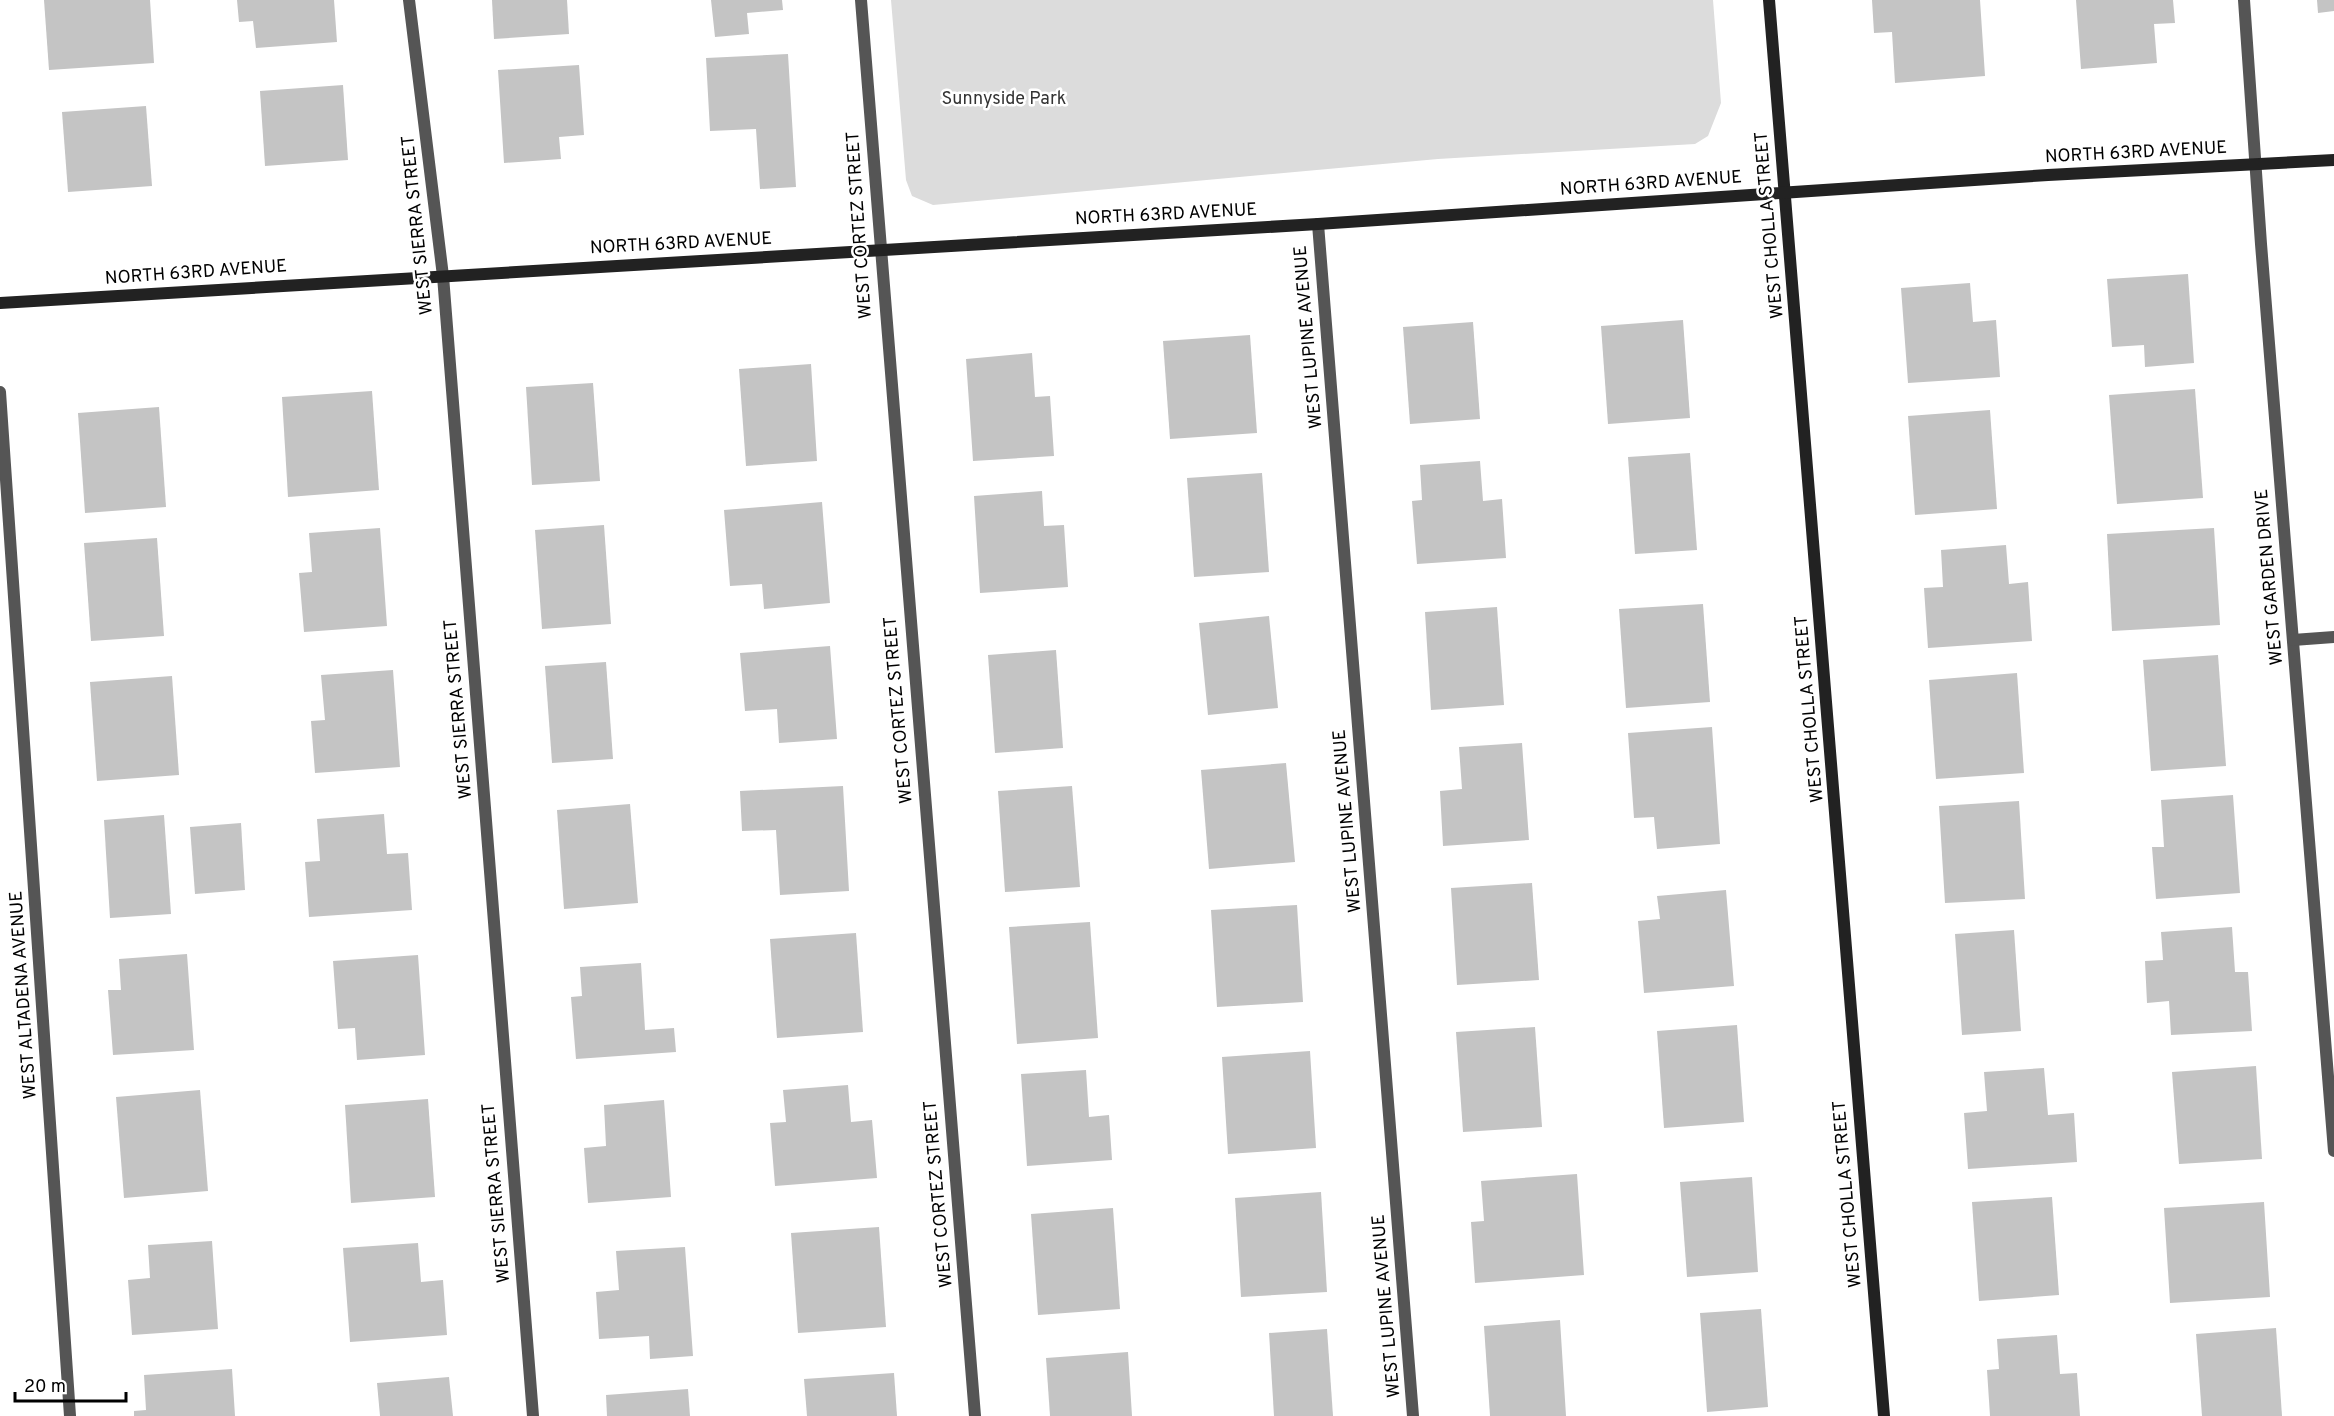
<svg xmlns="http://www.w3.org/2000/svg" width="2334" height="1416" font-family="Overpass,sans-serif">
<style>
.green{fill:#dcdcdc}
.building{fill:#c4c4c4}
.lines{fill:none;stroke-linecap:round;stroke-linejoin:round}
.street{stroke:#555;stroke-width:12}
.secondary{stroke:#222;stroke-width:12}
.labels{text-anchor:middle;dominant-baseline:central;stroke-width:5;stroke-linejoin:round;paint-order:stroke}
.park-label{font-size:18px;fill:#333;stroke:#fff}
.street-label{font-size:18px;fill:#000;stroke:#fff}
</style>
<rect width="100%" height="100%" fill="#fff"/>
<!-- green -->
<path class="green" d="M891,0h822l8,103 -13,33 -13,8 -257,15 -505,46 -21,-9 -6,-16z"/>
<!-- building -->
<g class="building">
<path d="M44,0h106l4,63 -105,7z"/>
<path d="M237,0h97l3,42 -81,6 -3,-27 -14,1z"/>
<path d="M492,0h75l2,34 -75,5z"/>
<path d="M711,0h71l1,10 -36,3 2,21 -34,3z"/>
<path d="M1872,0h108l5,76 -90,7 -3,-51 -18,1z"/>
<path d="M2076,0h97l2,23 -21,1 3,39 -76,6z"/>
<path d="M2317,0h17v11l-16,2z"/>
<path d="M788,54l8,133 -36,2 -4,-60 -46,2 -4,-73z"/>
<path d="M579,65l5,70 -25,2 2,22 -57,4 -6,-93z"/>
<path d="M343,85l5,75 -83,6 -5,-75z"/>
<path d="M146,106l6,80 -84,6 -6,-80z"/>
<path d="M2188,274l6,89 -49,4 -1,-22 -32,2 -5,-68z"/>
<path d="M1970,283l3,39 23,-2 4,57 -92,6 -7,-95z"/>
<path d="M1683,320l7,98 -82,6 -7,-98z"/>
<path d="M1473,322l7,97 -70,5 -7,-97z"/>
<path d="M1250,335l7,98 -87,6 -7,-98z"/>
<path d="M1032,353l3,44 15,-1 4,60 -81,5 -7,-102z"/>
<path d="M811,364l6,97 -71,5 -7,-97z"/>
<path d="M593,383l7,98 -68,4 -6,-98z"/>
<path d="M2195,389l8,109 -86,6 -8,-109z"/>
<path d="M372,391l7,99 -91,7 -6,-100z"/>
<path d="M159,407l7,100 -81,6 -7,-100z"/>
<path d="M1990,410l7,99 -82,6 -7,-99z"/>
<path d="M1690,453l7,97 -62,4 -7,-97z"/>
<path d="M1480,461l3,40 19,-2 4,59 -89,6 -5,-63 10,-1 -2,-35z"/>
<path d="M1262,473l7,99 -75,5 -7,-99z"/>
<path d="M1042,491l2,35 20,-1 4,62 -88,6 -6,-97z"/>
<path d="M822,502l8,101 -66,6 -2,-25 -32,2 -6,-76z"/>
<path d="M604,525l7,99 -69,5 -7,-99z"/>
<path d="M380,528l7,98 -83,6 -5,-59 13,-1 -3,-39z"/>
<path d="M2214,528l6,97 -108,6 -5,-97z"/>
<path d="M157,538l7,98 -73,5 -7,-98z"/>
<path d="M2006,545l3,39 19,-2 4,59 -104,7 -4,-60 19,-1 -2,-37z"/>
<path d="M1703,604l7,98 -84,6 -7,-99z"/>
<path d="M1497,607l7,98 -73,5 -6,-98z"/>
<path d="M1269,616l9,92 -70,7 -9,-92z"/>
<path d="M830,646l7,93 -58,4 -2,-34 -32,2 -5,-58z"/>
<path d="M1056,650l7,98 -68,5 -7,-98z"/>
<path d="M2218,655l8,111 -75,5 -8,-111z"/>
<path d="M606,662l7,97 -61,4 -7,-97z"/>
<path d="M393,670l7,97 -85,6 -4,-52 14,-1 -4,-45z"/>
<path d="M2017,673l7,100 -88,6 -7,-99z"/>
<path d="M172,676l7,99 -82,6 -7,-99z"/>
<path d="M1712,727l8,117 -63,5 -3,-32 -20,1 -6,-85z"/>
<path d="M1522,743l7,97 -86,6 -3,-55 22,-2 -3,-42z"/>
<path d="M1286,763l9,99 -86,7 -8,-99z"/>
<path d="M843,786l6,105 -69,4 -4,-65 -34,1 -2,-40z"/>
<path d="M1072,786l8,101 -75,5 -7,-101z"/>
<path d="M2233,795l7,98 -84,6 -4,-52h12l-3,-47z"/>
<path d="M2019,801l6,98 -80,4 -6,-97z"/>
<path d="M630,804l8,99 -74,6 -7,-99z"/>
<path d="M384,814l3,40 21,-1 4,57 -103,7 -4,-55 15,-1 -3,-42z"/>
<path d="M164,815l7,99 -61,4 -6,-98z"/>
<path d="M241,823l4,67 -50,4 -5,-67z"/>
<path d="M1532,883l7,97 -82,5 -6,-97z"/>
<path d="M1726,890l8,96 -90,7 -6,-72 22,-2 -3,-23z"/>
<path d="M1297,905l6,97 -86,5 -6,-97z"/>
<path d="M1090,922l8,116 -81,6 -8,-117z"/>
<path d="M2232,927l3,45h13l4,59 -81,4 -2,-34 -22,2 -2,-42 18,-1 -2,-28z"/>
<path d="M2014,930l7,101 -59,4 -7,-101z"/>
<path d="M856,933l7,99 -86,6 -7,-99z"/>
<path d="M187,954l7,96 -81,5 -5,-65h13l-2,-31z"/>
<path d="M418,955l7,100 -68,5 -2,-32 -17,1 -5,-68z"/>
<path d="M641,963l4,67 29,-2 2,24 -100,7 -5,-62 11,-1 -2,-29z"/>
<path d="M1737,1025l7,97 -80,6 -7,-97z"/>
<path d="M1535,1027l7,100 -79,5 -7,-100z"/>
<path d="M1310,1051l6,97 -88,6 -6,-97z"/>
<path d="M2256,1066l6,93 -83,5 -7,-92z"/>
<path d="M2044,1068l4,47 26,-2 3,49 -109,7 -4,-56 23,-2 -3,-39z"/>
<path d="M1086,1070l3,47 20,-2 3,45 -85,6 -6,-92z"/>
<path d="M848,1085l3,37 21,-2 5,58 -102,8 -5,-63 16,-1 -3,-32z"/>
<path d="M200,1090l8,101 -84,7 -8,-101z"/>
<path d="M428,1099l7,98 -84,6 -6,-98z"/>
<path d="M664,1100l7,97 -83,6 -4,-55 22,-2 -2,-41z"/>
<path d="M1577,1174l7,101 -109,8 -4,-61 13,-1 -3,-40z"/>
<path d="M1752,1177l6,95 -71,5 -7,-95z"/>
<path d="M1321,1192l6,100 -86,5 -6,-99z"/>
<path d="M2052,1197l7,98 -80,6 -7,-99z"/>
<path d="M2264,1202l6,95 -100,6 -6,-95z"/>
<path d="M1113,1208l7,101 -82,6 -7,-101z"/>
<path d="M879,1227l7,100 -88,6 -7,-100z"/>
<path d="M212,1241l6,88 -86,6 -4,-55 22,-2 -2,-33z"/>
<path d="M418,1243l3,39 22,-2 4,55 -97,7 -7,-94z"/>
<path d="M685,1247l8,109 -43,3 -1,-23 -50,3 -3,-47 23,-2 -3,-39z"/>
<path d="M1761,1309l7,98 -61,5 -7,-99z"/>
<path d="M1560,1320l6,96h-76l-6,-90z"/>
<path d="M2276,1328l6,88h-80l-6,-82z"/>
<path d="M1327,1329l6,87h-59l-5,-83z"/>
<path d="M2057,1335l3,39 17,-1 3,43h-90l-3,-46 12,-1 -2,-30z"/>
<path d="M1128,1352l4,64h-82l-4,-58z"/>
<path d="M232,1369l3,47h-101v-5l12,-1 -2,-35z"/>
<path d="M894,1373l3,43h-90l-3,-37z"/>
<path d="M449,1377l4,39h-73l-3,-33z"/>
<path d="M688,1389l2,27h-83l-1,-21z"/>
</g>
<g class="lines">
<!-- street -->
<g class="street">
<path d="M409,0l34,276 90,1140"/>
<path d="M861,0l114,1416"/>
<path d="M2244,0l17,244 73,907"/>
<path d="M1318,224l95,1192"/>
<path d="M0,392l70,1024"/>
<path d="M2293,640l41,-3"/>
</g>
<!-- secondary -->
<g class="secondary">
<path d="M1769,0l115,1416"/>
<path d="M0,303l1318,-79 730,-49 286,-15"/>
</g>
</g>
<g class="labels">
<!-- park labels -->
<g class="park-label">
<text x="1004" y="99">Sunnyside Park</text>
</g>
<!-- street labels -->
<g class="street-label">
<text transform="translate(2136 153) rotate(-3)">NORTH 63RD AVENUE</text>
<text transform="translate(1651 184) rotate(-4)">NORTH 63RD AVENUE</text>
<text transform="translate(1166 215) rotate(-3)">NORTH 63RD AVENUE</text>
<text transform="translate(418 225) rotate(-96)">WEST SIERRA STREET</text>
<text transform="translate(860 225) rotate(-94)">WEST CORTEZ STREET</text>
<text transform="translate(1770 225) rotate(-95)">WEST CHOLLA STREET</text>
<text transform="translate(681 244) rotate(-3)">NORTH 63RD AVENUE</text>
<text transform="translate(196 273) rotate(-4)">NORTH 63RD AVENUE</text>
<text transform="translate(1309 337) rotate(-95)">WEST LUPINE AVENUE</text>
<text transform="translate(2270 577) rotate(-95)">WEST GARDEN DRIVE</text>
<text transform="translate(459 709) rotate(-95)">WEST SIERRA STREET</text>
<text transform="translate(1810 709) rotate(-95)">WEST CHOLLA STREET</text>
<text transform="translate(899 710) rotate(-95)">WEST CORTEZ STREET</text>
<text transform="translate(1348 821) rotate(-95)">WEST LUPINE AVENUE</text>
<text transform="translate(24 995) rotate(-94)">WEST ALTADENA AVENUE</text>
<text transform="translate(497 1193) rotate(-95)">WEST SIERRA STREET</text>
<text transform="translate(939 1194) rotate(-95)">WEST CORTEZ STREET</text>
<text transform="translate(1848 1194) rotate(-95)">WEST CHOLLA STREET</text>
<text transform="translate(1387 1306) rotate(-95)">WEST LUPINE AVENUE</text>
</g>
</g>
<!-- scale -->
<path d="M15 1392v9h111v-9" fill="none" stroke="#000000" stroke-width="3"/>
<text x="24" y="1392" font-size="18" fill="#000000" stroke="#ffffff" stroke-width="4.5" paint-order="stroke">20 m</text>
</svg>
